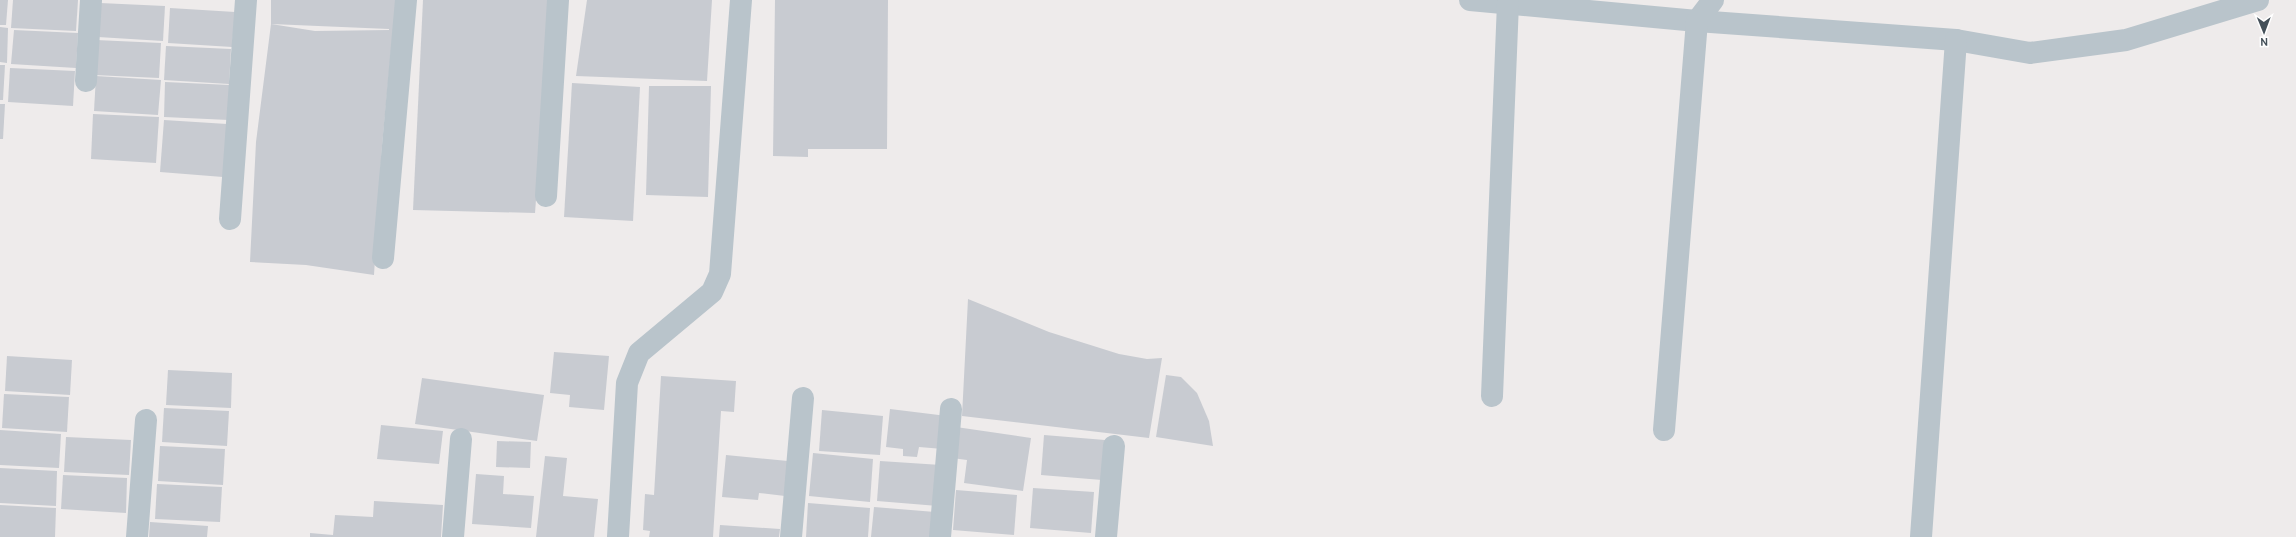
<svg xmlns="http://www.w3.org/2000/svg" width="2296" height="537" font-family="Cabin,sans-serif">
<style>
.building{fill:#c8cbd1;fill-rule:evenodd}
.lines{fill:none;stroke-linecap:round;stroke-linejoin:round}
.street{stroke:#b9c4cb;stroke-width:22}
</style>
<rect width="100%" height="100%" fill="#eeebeb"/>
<!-- building -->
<g class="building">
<path d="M0,0h8l-2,25h-6z"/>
<path d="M13,0h65l-2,31 -65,-3z"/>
<path d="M271,0h125l-14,146 -8,129 -68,-10 -56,-3 6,-120 15,-118zM271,24l118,5v1l-74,1z"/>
<path d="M423,0h128l-16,213 -122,-3z"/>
<path d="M587,0h125l-5,81 -131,-5z"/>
<path d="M775,0h113l-1,149h-79v8l-35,-1z"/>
<path d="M100,3l65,3 -2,35 -65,-4z"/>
<path d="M170,8l65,4 -3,35 -64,-4z"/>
<path d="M0,27l8,1 -1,35 -7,-1z"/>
<path d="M14,30l64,3 -2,35 -65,-4z"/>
<path d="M96,40l65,3 -2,35 -65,-3z"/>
<path d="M166,46l65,3 -2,35 -65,-4z"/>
<path d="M0,65h5l-2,35h-3z"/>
<path d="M10,68l65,3 -2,35 -65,-4z"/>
<path d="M96,76l65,4 -3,35 -64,-4z"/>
<path d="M165,82l65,3 -1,35 -65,-3z"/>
<path d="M572,83l68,4 -7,134 -69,-4z"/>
<path d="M649,86h62l-3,111 -62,-2z"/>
<path d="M0,104h5l-2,35h-3z"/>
<path d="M93,114l66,3 -3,46 -65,-4z"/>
<path d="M164,120l63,4 -4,53 -63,-5z"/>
<path d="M968,299l81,33 70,22 28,5 15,-1 -13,80 -187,-22z"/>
<path d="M554,352l55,4 -5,54 -35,-3 1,-12 -20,-2z"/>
<path d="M7,356l65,4 -2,35 -65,-4z"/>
<path d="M168,370l64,3 -1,35 -65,-3z"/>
<path d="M1166,375l15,2 16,16 12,28 4,25 -57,-9z"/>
<path d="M661,376l75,5 -2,31 -13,-1 -8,126h-64l1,-6 -7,-1 2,-36 9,1z"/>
<path d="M422,378l122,17 -7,46 -122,-17z"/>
<path d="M4,394l65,3 -2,35 -65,-4z"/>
<path d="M164,408l65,3 -2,35 -65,-4z"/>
<path d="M890,409l57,7 -4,33 -24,-2 -2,10 -14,-1v-7l-17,-2z"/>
<path d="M822,410l61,6 -3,39 -61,-4z"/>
<path d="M381,425l62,6 -4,33 -62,-5z"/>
<path d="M956,427l75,11 -8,53 -59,-8 3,-23 -15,-2z"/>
<path d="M0,430l61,4 -2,34 -59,-3z"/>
<path d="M1044,435l61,5 -3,40 -61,-5z"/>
<path d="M66,437l65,3 -2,35 -65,-3z"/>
<path d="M497,441l34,1 -1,26 -34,-1z"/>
<path d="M160,446l65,3 -2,36 -65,-4z"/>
<path d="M813,453l60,6 -3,43 -61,-6z"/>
<path d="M726,455l62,6 -3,35 -26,-3 -1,7 -36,-3z"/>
<path d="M545,456l22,2 -4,38 35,3 -4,38h-58z"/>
<path d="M880,461l61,4 -3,41 -61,-5z"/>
<path d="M0,468l57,3 -1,35 -56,-3z"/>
<path d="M476,474l28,2 -1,18 31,2 -3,32 -59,-4z"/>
<path d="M63,475l64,3 -1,35 -65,-4z"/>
<path d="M157,484l65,3 -2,35 -65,-3z"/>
<path d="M1033,488l61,4 -3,41 -61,-5z"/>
<path d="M956,490l61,5 -3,40 -61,-5z"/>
<path d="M374,501l69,4 -2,32h-131v-4l23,2 2,-20 38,2z"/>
<path d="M808,503l62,5 -2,29h-62z"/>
<path d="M0,505l56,3 -1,29h-55z"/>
<path d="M874,507l61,5 -2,25h-62z"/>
<path d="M150,522l58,4 -1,11h-58z"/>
<path d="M720,525l60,4 -1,8h-60z"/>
</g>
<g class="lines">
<!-- street -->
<g class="street">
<path d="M1470,0l227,21 259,19 74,13 96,-13 132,-40"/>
<path d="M86,81l5,-81"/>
<path d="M546,196l12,-196"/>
<path d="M230,219l16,-219"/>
<path d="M383,258l23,-258"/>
<path d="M1492,396l16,-393"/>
<path d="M1664,430l33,-409 16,-21"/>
<path d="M137,537l9,-117"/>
<path d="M453,537l8,-98"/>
<path d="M618,537l9,-154 12,-30 73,-61 8,-18 21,-274"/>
<path d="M791,537l12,-139"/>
<path d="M940,537l11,-128"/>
<path d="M1106,537l8,-91"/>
<path d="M1921,537l35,-497"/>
</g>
</g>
<!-- north arrow -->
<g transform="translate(2264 32) rotate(179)" stroke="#ffffff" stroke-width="3" paint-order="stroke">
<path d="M0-3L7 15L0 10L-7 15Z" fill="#445059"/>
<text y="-6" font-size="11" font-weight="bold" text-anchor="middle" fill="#445059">N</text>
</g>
</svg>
